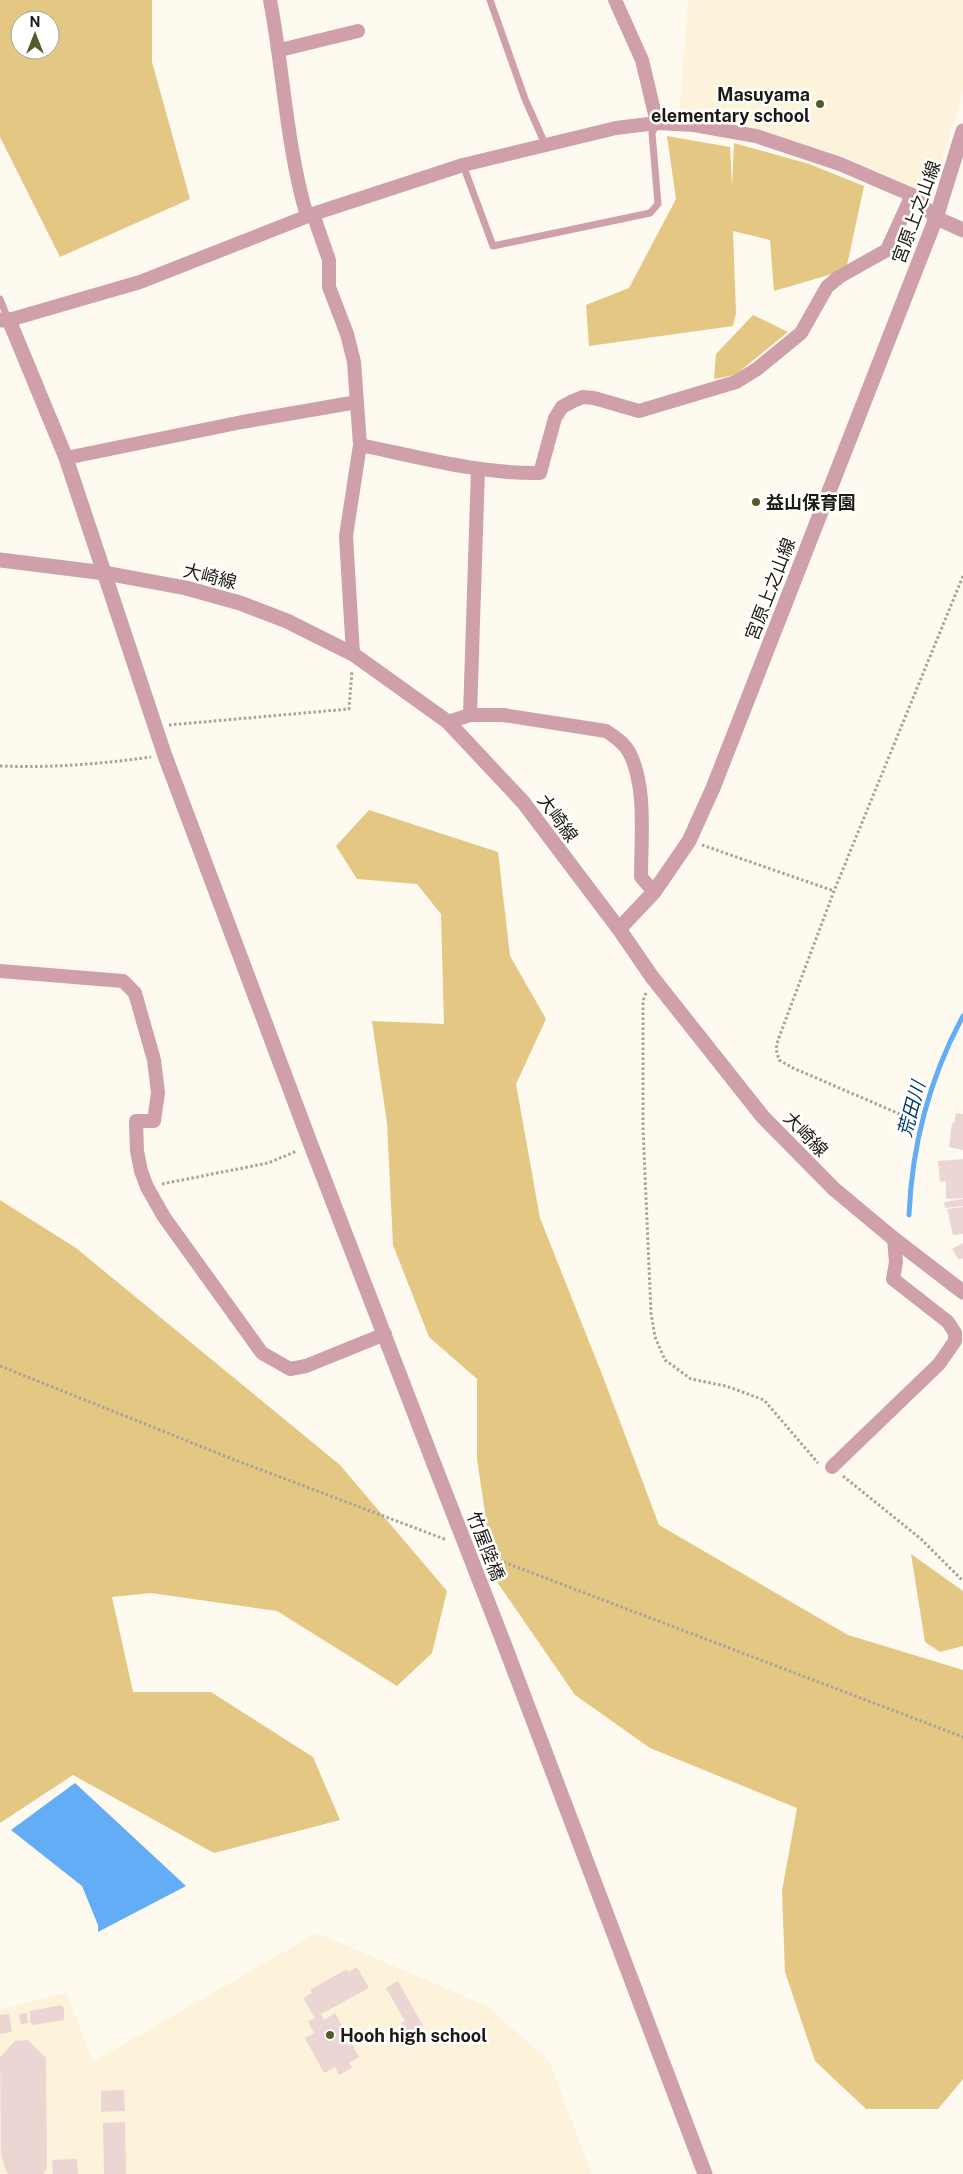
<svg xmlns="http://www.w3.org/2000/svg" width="963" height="2174" font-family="'Public Sans','Noto Sans JP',sans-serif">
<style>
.built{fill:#fdf2da}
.green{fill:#e4c783;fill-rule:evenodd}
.water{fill:#62adf5}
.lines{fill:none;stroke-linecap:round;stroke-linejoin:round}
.stream{stroke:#62adf5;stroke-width:5}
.building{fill:#ecd6d4}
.path{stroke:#a7a39a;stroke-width:3;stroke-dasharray:2.5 2.5;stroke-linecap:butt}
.service{stroke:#cfa0aa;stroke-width:7}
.minor{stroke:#cfa0aa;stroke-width:14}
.tertiary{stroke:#cfa0aa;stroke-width:15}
.tertiary-bridge{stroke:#cfa0aa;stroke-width:15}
.poi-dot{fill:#555c2b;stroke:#fff;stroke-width:2}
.labels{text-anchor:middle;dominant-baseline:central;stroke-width:5;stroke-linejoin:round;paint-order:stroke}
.poi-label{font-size:18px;font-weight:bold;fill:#1d1a14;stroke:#fff;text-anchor:start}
.street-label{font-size:18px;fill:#1d1a14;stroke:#fff}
.water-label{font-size:19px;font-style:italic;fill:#033e6b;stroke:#fff}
</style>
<rect width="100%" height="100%" fill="#fefaef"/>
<!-- built -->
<g class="built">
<path d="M688,0h275v92l-27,88 -17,10 -73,-33 -98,-31 -69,-9z"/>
<path d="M317,1933l170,73 62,55 43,113h-592v-165l67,-16 26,69z"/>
</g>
<!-- green -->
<g class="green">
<path d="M0,0h152v62l38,137 -130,58 -60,-120zM20,20h30v30h-30z"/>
<path d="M667,136l63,11 2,40 2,-44 75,21 55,22 -18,84 -72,21 -4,-51 -37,-9 3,82 -3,13 -144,20 -3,-41 43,-17 47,-89z"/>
<path d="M753,315l35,17 -53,43 -21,4 2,-25z"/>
<path d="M369,810l129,42 12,104 36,63 -30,65 24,134 65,164 54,143 189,110 115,35v409l-25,30h-72l-51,-48 -30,-89 -3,-81 15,-83 -147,-60 -75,-53 -80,-116 -18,-120v-80l-48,-42 -36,-92 -6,-122 -15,-102 72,3 -3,-110 -24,-30 -60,-5 -21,-33z"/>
<path d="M0,1200l76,48 264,217 107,126 -15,62 -35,33 -120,-75 -126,-18 -39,4 21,95h78l102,65 27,63 -126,33 -141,-78 -73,48z"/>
<path d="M911,1554l52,37v55l-23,6 -15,-10z"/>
</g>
<!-- water -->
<path class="water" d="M75,1783l111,103 -88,46v-7l-16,-39 -71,-56z"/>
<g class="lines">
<!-- stream -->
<path class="stream" d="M909,1215c3,-72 20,-136 54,-199"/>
</g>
<!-- building -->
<g class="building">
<path d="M956,1113l7,1v36l-14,-3 3,-24h2z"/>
<path d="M963,1159v39l-17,1v-18l-6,1 -2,-21z"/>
<path d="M963,1199v7l-18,2 -1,-6z"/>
<path d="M963,1207v27l-10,1 -6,-26z"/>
<path d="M963,1243v15l-4,2 -7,-11z"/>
<path d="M357,1967l12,21 -48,26 3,6 11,-7 24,44 -10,6 3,5 -13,7 -4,-8 -11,6 -19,-35 9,-5 -6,-11 7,-4 -12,-20 9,-5 -2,-3 37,-21 1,3z"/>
<path d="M398,1981l25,45 -15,9 -7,-12 4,-2 -19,-33z"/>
<path d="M61,2005l3,3v12l-31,5 -3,-3v-11z"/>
<path d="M27,2013l1,10 -7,1 -2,-10z"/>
<path d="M9,2014l3,18 -12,2v-19z"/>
<path d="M28,2040l18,18 1,111 -4,5h-35l-2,-3 -5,-16 -1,-98 15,-16z"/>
<path d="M124,2090l1,21 -24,1v-21z"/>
<path d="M125,2122l1,52h-22l-1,-51z"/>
<path d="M77,2159l1,15h-25l-1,-14z"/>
</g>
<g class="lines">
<!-- path -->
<g class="path">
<path d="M169,725l180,-16 3,-38"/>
<path d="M0,766c52,2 100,-2 151,-9"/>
<path d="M702,845l132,46"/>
<path d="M646,993l-3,8v127l8,185 4,24 10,23 26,19 35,7 38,14 54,63"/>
<path d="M909,1118l-116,-50 -14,-8 -3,-11 2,-9 56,-149 129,-315"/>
<path d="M162,1184l106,-21 29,-12"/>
<path d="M0,1366l235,94 212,80"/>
<path d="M843,1476l78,63 42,42"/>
<path d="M485,1555l478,182"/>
</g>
<!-- service -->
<g class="service">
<path d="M490,0l35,99 20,45"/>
<path d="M463,165l30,81 157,-33 8,-9 -6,-71 5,-10"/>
<path d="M0,299l8,20"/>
</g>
<!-- minor -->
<g class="minor">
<path d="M270,0c14,73 16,145 37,216"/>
<path d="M615,0l27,60 15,63"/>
<path d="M280,50l78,-19"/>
<path d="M313,214l16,46v27l18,47 7,28 6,83 -14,91 7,118"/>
<path d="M9,320l131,-38 173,-68 150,-49 153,-37 41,-5 37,2 62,11 84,28 72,31 24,23"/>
<path d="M360,445c59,12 119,29 180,28l15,-55 7,-11 11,-6 10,-4 11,1 45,13 97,-29 21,-13 44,-36 26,-46 12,-10 48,-27 25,-55"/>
<path d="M66,458l176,-36 115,-20"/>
<path d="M470,715l8,-246"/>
<path d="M448,722l22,-7h33l103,16c9,6 18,12 23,21 18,34 12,87 12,125l13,15"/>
<path d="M0,971l123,10 12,12 19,67 4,33 -4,28h-18l1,30 4,20 6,16 17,30 98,136 28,16 16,-3 79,-32"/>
<path d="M832,1467l107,-103 16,-23v-8l-7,-11 -55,-43 3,-17 -2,-23"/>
</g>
<!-- tertiary -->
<g class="tertiary">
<path d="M936,218l27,12"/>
<path d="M0,320h9l57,138 99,298 146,389 123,319"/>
<path d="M0,560l105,13 81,15 54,15 47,18 66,33 95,68 75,80 96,127 33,48 111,140 71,72 60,50 69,53"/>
<path d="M619,929l35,-37 35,-51 24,-53 223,-570 27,-87"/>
<path d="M503,1641l202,533"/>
</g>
<!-- tertiary-bridge -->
<path class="tertiary-bridge" d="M434,1464l69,177"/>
</g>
<!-- markers -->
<g class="poi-dot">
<circle cx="820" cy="104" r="5"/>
<circle cx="756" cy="502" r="5"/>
<circle cx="330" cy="2035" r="5"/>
</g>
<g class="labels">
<!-- poi labels -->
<g class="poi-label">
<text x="810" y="94" text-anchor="end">Masuyama<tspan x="810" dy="21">elementary school</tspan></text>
<text x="766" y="502">益山保育園</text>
<text x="340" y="2035">Hooh high school</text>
</g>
<!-- street labels -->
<g class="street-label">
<text transform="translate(916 212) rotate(-70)">宮原上之山線</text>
<text transform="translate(210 576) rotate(14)">大崎線</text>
<text transform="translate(770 589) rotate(-69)">宮原上之山線</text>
<text transform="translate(558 818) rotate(54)">大崎線</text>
<text transform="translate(806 1134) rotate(46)">大崎線</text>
<text transform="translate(486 1546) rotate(69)">竹屋陸橋</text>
</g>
<!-- water labels -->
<g class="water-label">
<text transform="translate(911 1109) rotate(-75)">荒田川</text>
</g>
</g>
<!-- north arrow -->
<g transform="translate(35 35)"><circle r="24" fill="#ffffff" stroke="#a5a3a1"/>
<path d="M0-4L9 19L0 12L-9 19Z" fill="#555c2b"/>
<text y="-8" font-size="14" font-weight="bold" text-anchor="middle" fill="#1d1a14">N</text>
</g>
</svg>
